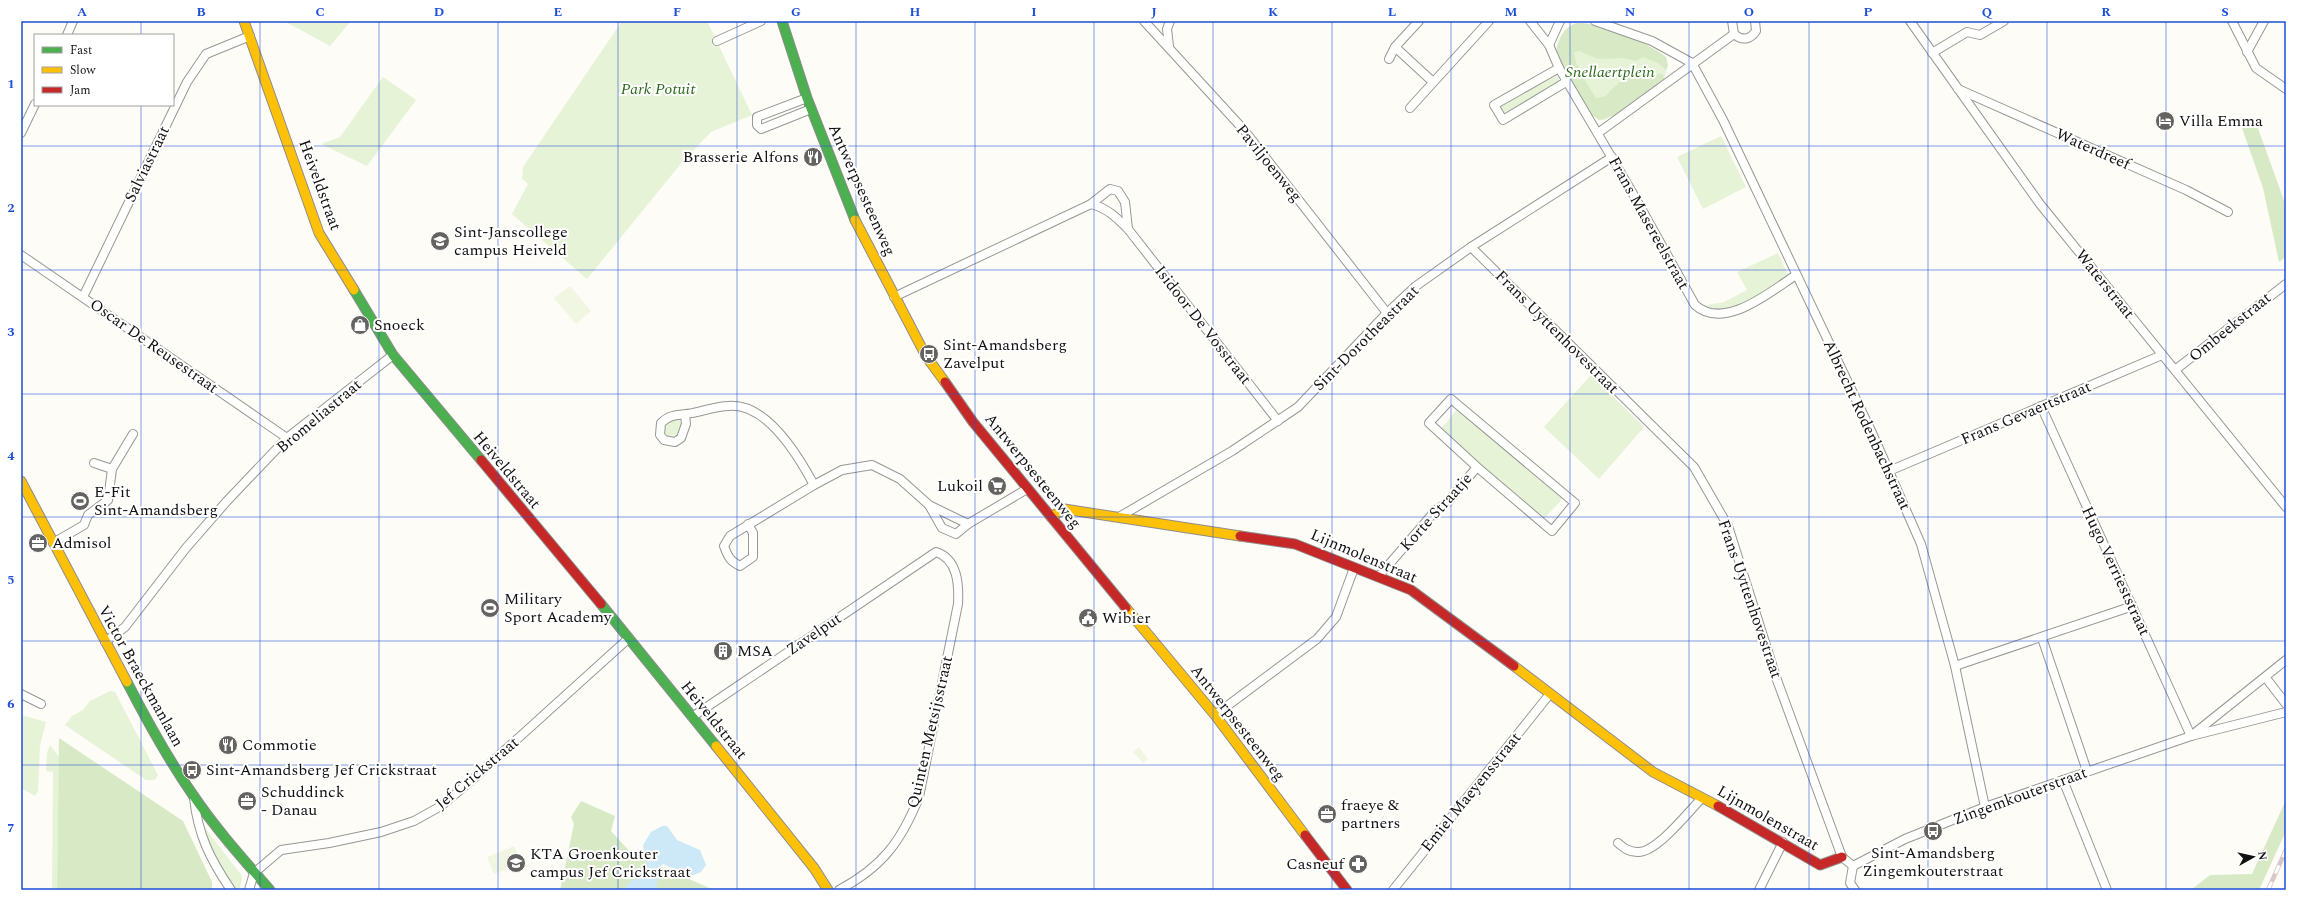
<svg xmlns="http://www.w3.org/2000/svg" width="2307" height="911" font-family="Spectral,serif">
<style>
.green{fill:#e7f3d7}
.forest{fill:#d8eac5}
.pitch{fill:#f0f6e1}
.water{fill:#cde8f7}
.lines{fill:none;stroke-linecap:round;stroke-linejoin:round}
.street-casing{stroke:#979795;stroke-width:10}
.fast-casing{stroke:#8e8d8b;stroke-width:11}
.slow-casing{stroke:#8e8d8b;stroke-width:11}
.jam-casing{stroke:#8e8d8b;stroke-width:11}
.street{stroke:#fffffe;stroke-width:8}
.fast{stroke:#4caf50;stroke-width:9}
.slow{stroke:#ffc107;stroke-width:9}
.jam{stroke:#c62828;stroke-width:9}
.rail-casing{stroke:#d9c6c7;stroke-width:4.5}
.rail{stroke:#fff;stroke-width:3;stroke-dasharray:9;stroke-linecap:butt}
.grid{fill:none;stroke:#1d4ed8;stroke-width:1;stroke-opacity:0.55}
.labels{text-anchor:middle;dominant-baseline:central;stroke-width:4;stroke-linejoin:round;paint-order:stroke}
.park-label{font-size:16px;font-style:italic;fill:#2f6b1f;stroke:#fff}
.poi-label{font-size:16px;fill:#111;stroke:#fff;text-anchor:start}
.street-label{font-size:16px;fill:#111;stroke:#fff}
.neatline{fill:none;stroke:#1d4ed8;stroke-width:1.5}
.grid-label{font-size:13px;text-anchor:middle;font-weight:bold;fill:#1d4ed8}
</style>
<rect width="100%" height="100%" fill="#fdfcf7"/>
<!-- green -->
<g class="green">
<path d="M284,21h67l-21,25z"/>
<path d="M622,21h85l45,94 -41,17 -28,29 -96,118 -75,-65 16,-30 -6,-5 1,-12z"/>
<path d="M1577,23c27,0 68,18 89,34l2,8 -4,14 -59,41h-6l-7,-5 -36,-67c5,-11 9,-22 21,-25z"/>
<path d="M1556,74l4,8 -57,32 -4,-7z"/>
<path d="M383,77l33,23 -49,66 -46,-22 19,-7z"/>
<path d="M1721,136l25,51 -43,22 -26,-52z"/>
<path d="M1778,253l11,24c-25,14 -57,42 -87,29l22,-4 23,-12 -10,-18z"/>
<path d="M1591,375l53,52 -45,52 -55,-52z"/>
<path d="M1458,408l106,89 -20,22 -104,-89z"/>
<path d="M678,419l3,3 1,5 -6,8 -8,1 -3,-3v-6l5,-5z"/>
<path d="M110,691l5,1 43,83 -3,5h-9l-81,-55 7,-9 11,-6 7,-9z"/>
<path d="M21,715l25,7 -6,24 -2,45 -3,5 -14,-8z"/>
<path d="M50,745l9,12 -2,133h-5l1,-118 -7,-1 1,-18z"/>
<path d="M202,824l40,52 -2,14h-5l-21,-33z"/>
</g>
<!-- forest -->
<g class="forest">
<path d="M1577,23c27,0 68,18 89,34l2,8 -2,5 -8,-7 -15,-6 -7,4 -13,-3 -25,1 -19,-8 -5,1c2,18 13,31 22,46l10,-2c16,-20 31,-23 57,-22l1,5 -45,35 -20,6 -7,-5 -35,-58c-2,-14 6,-30 20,-34z"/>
<path d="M2256,123l30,83v51l-7,5 -16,-74 -21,-60z"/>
<path d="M59,738l124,83 29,61v8h-155z"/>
<path d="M2286,800v31l-27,59h-68l19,-15 42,-1z"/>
<path d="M581,801l34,15 -4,15 21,23 82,36h-154l14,-66 -3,-7z"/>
</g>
<!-- pitch -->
<g class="pitch">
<path d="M570,286l21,25 -15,13 -22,-26z"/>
<path d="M1139,747l9,12 -5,4 -10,-11z"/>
<path d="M514,846l8,17 -28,11 -7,-17z"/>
</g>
<!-- water -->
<path class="water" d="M662,826h5l10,14 23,10 6,15 -5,7 -15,6 -7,-7 -16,-7 -3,3 -4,23h-31l2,-6 21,-13 -5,-26 8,-13z"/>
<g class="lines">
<defs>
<g id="street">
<path d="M1144,21l100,109 143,183"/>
<path d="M1530,21l19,24 10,23 73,124 63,113c29,26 75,-13 101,-30"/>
<path d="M1595,21l57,20 40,22"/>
<path d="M1732,21l2,13c8,7 16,6 22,-3l-1,-10"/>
<path d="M1910,21l130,183 246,303"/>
<path d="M2232,21l24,47 30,21"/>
<path d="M67,35l6,-14"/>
<path d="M717,41l44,-20"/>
<path d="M1549,45l11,-24"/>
<path d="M1169,46l-2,-17 3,-8"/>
<path d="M1395,47l38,35"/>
<path d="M2247,52l17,-31"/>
<path d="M1932,53l35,-21 13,3 24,-14"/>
<path d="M1389,59l6,-12 24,-26"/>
<path d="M1692,63l31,57 150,315 48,109 34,122 30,141"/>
<path d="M1559,68l-65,37 9,15 63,-38"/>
<path d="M1958,89l228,101 42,22"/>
<path d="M807,98l-50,19v8l4,4 50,-20"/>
<path d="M1410,108l79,-87"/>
<path d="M21,133l14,-29"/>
<path d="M1598,133l136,-99"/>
<path d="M1091,204l19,-15 8,2 7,11 3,27"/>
<path d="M1471,247l223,220 34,59 49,154 65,177 11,9"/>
<path d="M21,255l266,183"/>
<path d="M83,297l104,-215 19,-28 44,-18"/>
<path d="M894,297l197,-93c16,4 25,13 37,25l150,192"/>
<path d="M2175,370l111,-86"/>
<path d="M2041,406l150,330 95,-24"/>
<path d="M685,415l1,9 -5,14 -6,4 -11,-2 -4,-5 1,-12c11,-11 22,-7 36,-11 10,-2 21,-6 31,-6 38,-4 70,49 86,79"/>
<path d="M94,463l18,6"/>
<path d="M1889,471l273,-116"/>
<path d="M929,505l13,23 14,6 12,-10 59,-35"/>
<path d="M1119,517l113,-66 66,-44 89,-94 29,-27 55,-39 141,-90"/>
<path d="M748,524l5,9v24l-13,9c-10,-5 -12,-9 -16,-20l6,-10 84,-51 28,-15 30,-5 28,14 29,26 39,19"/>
<path d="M53,543l31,-18 4,-10 20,-15 4,-31 21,-35"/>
<path d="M1379,576l57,-66 11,-7 30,-36 75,64 23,-28 -124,-104 -22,24 48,44"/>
<path d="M2042,638l45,133"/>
<path d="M105,642l20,-15 61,-79 41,-47 60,-63 106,-83"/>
<path d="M1955,666l178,-60"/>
<path d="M2266,678l20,26"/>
<path d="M21,694l20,10"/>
<path d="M1215,715l102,-76 19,-22 18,-49"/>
<path d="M692,717l244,-165c22,7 23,33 22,52l-39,193c-18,45 -37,70 -80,93"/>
<path d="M2063,780l44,110"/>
<path d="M194,798c4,37 16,61 37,92"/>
<path d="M1618,843c6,5 11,9 19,9 19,2 52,-41 65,-54"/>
<path d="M1853,866l52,-27 80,-32 206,-71 95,-76"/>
<path d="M1853,866l-3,17 5,7"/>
<path d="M249,890l5,-17 27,-23 48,-7 52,-11 33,-11 27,-15 32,-27 156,-141"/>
<path d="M1393,890l156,-195"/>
<path d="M1759,890l24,-48"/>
</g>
<g id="fast">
<path d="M782,21l25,77 48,122"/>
<path d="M354,290l39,65 88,105"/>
<path d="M601,604l115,142"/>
<path d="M127,682c20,39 41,77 66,113 23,34 50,64 77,95"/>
</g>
<g id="slow">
<path d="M244,21l75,212 35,57"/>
<path d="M855,220l71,136 19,26"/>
<path d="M21,481l106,201"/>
<path d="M1051,517l13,-8 176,27"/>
<path d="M1126,608l89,107 90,120"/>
<path d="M1514,666l139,106 65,34"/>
<path d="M716,746l98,122 14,22"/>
</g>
<g id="jam">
<path d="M945,382l28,40 153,186"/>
<path d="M481,460l120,144"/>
<path d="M1240,536l55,8 116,46 103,76"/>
<path d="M1718,806l102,59 22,-8"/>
<path d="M1305,835l42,55"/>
</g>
</defs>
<!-- street casing -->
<use href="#street" class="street-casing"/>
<!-- fast casing -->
<use href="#fast" class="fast-casing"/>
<!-- slow casing -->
<use href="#slow" class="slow-casing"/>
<!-- jam casing -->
<use href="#jam" class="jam-casing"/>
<!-- street -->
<use href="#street" class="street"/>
<!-- fast -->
<use href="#fast" class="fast"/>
<!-- slow -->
<use href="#slow" class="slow"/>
<!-- jam -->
<use href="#jam" class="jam"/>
<defs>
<path id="rail" d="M2268,890l18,-40"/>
</defs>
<!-- rail casing -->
<use href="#rail" class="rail-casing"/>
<!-- rail -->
<use href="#rail" class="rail"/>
</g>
<!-- grid -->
<path class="grid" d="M141,21v14M260,21v869M379,21v869M498,21v869M618,21v869M737,21v869M856,21v869M975,21v869M1094,21v869M1213,21v869M1332,21v869M1451,21v869M1570,21v869M1689,21v869M1809,21v869M1928,21v869M2047,21v869M2166,21v869M141,105v785M21,146h2265M21,270h2265M21,394h2265M21,517h2265M21,641h2265M21,765h2265"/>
<!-- icons -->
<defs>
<symbol id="hotel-disc" viewBox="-11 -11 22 22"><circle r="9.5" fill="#646362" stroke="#fff"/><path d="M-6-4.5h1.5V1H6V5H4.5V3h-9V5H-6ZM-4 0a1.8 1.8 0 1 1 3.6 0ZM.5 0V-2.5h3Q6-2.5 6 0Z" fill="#fff"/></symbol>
<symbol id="restaurant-disc" viewBox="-11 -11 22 22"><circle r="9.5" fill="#646362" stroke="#fff"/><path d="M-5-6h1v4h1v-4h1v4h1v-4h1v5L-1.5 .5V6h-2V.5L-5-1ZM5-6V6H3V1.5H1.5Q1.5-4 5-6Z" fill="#fff"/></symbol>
<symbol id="school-disc" viewBox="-11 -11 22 22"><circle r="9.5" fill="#646362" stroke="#fff"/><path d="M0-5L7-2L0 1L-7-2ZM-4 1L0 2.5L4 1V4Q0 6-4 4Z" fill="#fff"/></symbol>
<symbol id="shop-disc" viewBox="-11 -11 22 22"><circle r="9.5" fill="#646362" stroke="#fff"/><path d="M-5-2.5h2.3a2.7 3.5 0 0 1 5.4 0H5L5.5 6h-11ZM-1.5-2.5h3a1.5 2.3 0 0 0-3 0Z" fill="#fff"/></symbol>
<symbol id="bus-disc" viewBox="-11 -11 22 22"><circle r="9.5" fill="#646362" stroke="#fff"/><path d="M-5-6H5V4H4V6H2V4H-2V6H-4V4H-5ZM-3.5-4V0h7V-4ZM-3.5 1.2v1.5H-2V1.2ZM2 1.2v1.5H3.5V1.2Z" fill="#fff"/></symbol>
<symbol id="supermarket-disc" viewBox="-11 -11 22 22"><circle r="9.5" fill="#646362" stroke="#fff"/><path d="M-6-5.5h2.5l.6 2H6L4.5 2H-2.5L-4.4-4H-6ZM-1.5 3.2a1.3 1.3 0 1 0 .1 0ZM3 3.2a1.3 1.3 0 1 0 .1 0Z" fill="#fff"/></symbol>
<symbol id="stadium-disc" viewBox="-11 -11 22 22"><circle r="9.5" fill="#646362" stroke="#fff"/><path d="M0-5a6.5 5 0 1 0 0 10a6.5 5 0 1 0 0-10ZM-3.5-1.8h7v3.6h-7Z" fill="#fff"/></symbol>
<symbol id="office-disc" viewBox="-11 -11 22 22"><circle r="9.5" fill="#646362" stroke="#fff"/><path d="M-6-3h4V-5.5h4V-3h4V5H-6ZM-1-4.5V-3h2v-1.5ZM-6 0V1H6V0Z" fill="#fff"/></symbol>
<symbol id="civic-disc" viewBox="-11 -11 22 22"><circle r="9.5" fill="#646362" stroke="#fff"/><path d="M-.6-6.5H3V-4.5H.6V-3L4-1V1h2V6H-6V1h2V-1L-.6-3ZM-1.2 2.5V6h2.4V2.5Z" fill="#fff"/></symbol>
<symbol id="building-disc" viewBox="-11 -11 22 22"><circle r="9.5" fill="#646362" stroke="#fff"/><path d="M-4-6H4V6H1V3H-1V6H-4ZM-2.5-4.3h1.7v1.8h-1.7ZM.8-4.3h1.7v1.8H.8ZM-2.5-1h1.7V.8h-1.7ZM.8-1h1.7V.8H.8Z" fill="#fff"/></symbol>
<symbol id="pharmacy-disc" viewBox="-11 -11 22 22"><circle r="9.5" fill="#646362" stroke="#fff"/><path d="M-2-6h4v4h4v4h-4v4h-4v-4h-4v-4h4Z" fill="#fff"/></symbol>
</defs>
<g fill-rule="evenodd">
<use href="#hotel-disc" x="2154" y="110" width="22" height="22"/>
<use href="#restaurant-disc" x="802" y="146" width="22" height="22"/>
<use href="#school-disc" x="429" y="230" width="22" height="22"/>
<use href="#shop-disc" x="349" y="314" width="22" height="22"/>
<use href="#bus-disc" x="918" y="343" width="22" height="22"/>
<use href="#supermarket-disc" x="986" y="475" width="22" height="22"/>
<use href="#stadium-disc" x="69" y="490" width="22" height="22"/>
<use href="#office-disc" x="27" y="532" width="22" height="22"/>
<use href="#stadium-disc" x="479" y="597" width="22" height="22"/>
<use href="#civic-disc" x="1077" y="607" width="22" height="22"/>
<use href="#building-disc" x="712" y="640" width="22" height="22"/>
<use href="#restaurant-disc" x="217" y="734" width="22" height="22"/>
<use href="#bus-disc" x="181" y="759" width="22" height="22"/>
<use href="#office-disc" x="236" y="790" width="22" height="22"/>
<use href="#office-disc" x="1316" y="803" width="22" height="22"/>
<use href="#bus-disc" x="1922" y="820" width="22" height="22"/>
<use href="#school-disc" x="505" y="852" width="22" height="22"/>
<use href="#pharmacy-disc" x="1347" y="853" width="22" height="22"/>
</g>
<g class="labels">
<!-- park labels -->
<g class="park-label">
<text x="1610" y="72">Snellaertplein</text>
<text x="658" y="89">Park Potuit</text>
</g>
<!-- poi labels -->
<g class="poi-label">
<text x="2179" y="121">Villa Emma</text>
<text x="799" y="157" text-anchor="end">Brasserie Alfons</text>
<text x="454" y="232">Sint-Janscollege<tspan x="454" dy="18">campus Heiveld</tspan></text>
<text x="374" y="325">Snoeck</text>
<text x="943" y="345">Sint-Amandsberg<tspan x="943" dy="18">Zavelput</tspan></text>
<text x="983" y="486" text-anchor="end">Lukoil</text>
<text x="94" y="492">E-Fit<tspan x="94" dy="18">Sint-Amandsberg</tspan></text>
<text x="52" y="543">Admisol</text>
<text x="504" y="599">Military<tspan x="504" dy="18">Sport Academy</tspan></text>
<text x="1102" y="618">Wibier</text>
<text x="737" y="651">MSA</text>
<text x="242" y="745">Commotie</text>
<text x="206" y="770">Sint-Amandsberg Jef Crickstraat</text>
<text x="261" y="792">Schuddinck<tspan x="261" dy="18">- Danau</tspan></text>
<text x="1341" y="805">fraeye &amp;<tspan x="1341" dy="18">partners</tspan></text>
<text x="1933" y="853" text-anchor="middle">Sint-Amandsberg<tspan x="1933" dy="18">Zingemkouterstraat</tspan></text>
<text x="530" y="854">KTA Groenkouter<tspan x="530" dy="18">campus Jef Crickstraat</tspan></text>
<text x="1344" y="864" text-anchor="end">Casneuf</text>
</g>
<!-- street labels -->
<g class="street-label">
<text transform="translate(2093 149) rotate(24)">Waterdreef</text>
<text transform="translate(1269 163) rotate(51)">Paviljoenweg</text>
<text transform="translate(147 164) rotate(-64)">Salviastraat</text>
<text transform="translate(320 185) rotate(70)">Heiveldstraat</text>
<text transform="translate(862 190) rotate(66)">Antwerpsesteenweg</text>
<text transform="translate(1649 223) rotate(61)">Frans Masereelstraat</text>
<text transform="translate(2105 284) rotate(51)">Waterstraat</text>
<text transform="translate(1203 325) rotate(52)">Isidoor De Vosstraat</text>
<text transform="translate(2230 327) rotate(-39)">Ombeekstraat</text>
<text transform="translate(1557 332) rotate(45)">Frans Uyttenhovestraat</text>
<text transform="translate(1366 338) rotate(-45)">Sint-Dorotheastraat</text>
<text transform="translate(154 346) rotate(35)">Oscar De Reusestraat</text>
<text transform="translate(2026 413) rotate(-23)">Frans Gevaertstraat</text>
<text transform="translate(319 416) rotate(-40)">Bromeliastraat</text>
<text transform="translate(1867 425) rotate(65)">Albrecht Rodenbachstraat</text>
<text transform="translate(507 470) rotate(50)">Heiveldstraat</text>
<text transform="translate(1033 471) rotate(51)">Antwerpsesteenweg</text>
<text transform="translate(1436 512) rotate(-48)">Korte Straatje</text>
<text transform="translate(1364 556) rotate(23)">Lijnmolenstraat</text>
<text transform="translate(2116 571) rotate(65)">Hugo Verrieststraat</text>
<text transform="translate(1750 599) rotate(71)">Frans Uyttenhovestraat</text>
<text transform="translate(814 634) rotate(-34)">Zavelput</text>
<text transform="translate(141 676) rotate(61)">Victor Braeckmanlaan</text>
<text transform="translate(714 720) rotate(51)">Heiveldstraat</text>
<text transform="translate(1238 723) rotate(52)">Antwerpsesteenweg</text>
<text transform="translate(930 732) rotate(-77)">Quinten Metsijsstraat</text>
<text transform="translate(477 773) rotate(-40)">Jef Crickstraat</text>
<text transform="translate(1471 792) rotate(-51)">Emiel Maeyensstraat</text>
<text transform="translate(2020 796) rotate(-20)">Zingemkouterstraat</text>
<text transform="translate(1768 818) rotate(30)">Lijnmolenstraat</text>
</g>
</g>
<!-- border -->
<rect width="2307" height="911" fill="none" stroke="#ffffff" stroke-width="44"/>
<!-- legend -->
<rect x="34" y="34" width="140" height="72" fill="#ffffff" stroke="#a0a0a0"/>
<rect x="42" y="47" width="20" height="6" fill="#4caf50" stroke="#a0a0a0"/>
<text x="70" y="54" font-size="12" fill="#111111">Fast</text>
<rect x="42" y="67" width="20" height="6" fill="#ffc107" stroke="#a0a0a0"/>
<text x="70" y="74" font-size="12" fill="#111111">Slow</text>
<rect x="42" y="87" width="20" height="6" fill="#c62828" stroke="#a0a0a0"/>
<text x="70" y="94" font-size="12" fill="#111111">Jam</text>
<!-- north arrow -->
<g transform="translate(2253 857) rotate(82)" stroke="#ffffff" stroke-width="3" paint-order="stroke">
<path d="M0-3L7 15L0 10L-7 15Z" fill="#111111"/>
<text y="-6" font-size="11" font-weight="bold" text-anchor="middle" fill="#111111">N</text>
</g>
<rect x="22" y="22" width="2263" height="867" class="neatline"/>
<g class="grid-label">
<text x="82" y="16">A</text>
<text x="201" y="16">B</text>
<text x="320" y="16">C</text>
<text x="439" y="16">D</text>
<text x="558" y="16">E</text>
<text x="677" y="16">F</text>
<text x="796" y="16">G</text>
<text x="915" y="16">H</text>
<text x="1034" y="16">I</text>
<text x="1154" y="16">J</text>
<text x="1273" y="16">K</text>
<text x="1392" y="16">L</text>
<text x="1511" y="16">M</text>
<text x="1630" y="16">N</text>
<text x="1749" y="16">O</text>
<text x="1868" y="16">P</text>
<text x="1987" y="16">Q</text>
<text x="2106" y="16">R</text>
<text x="2225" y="16">S</text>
<text x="11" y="88">1</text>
<text x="11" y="212">2</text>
<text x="11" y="336">3</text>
<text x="11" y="460">4</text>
<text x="11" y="584">5</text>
<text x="11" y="708">6</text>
<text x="11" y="832">7</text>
</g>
</svg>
